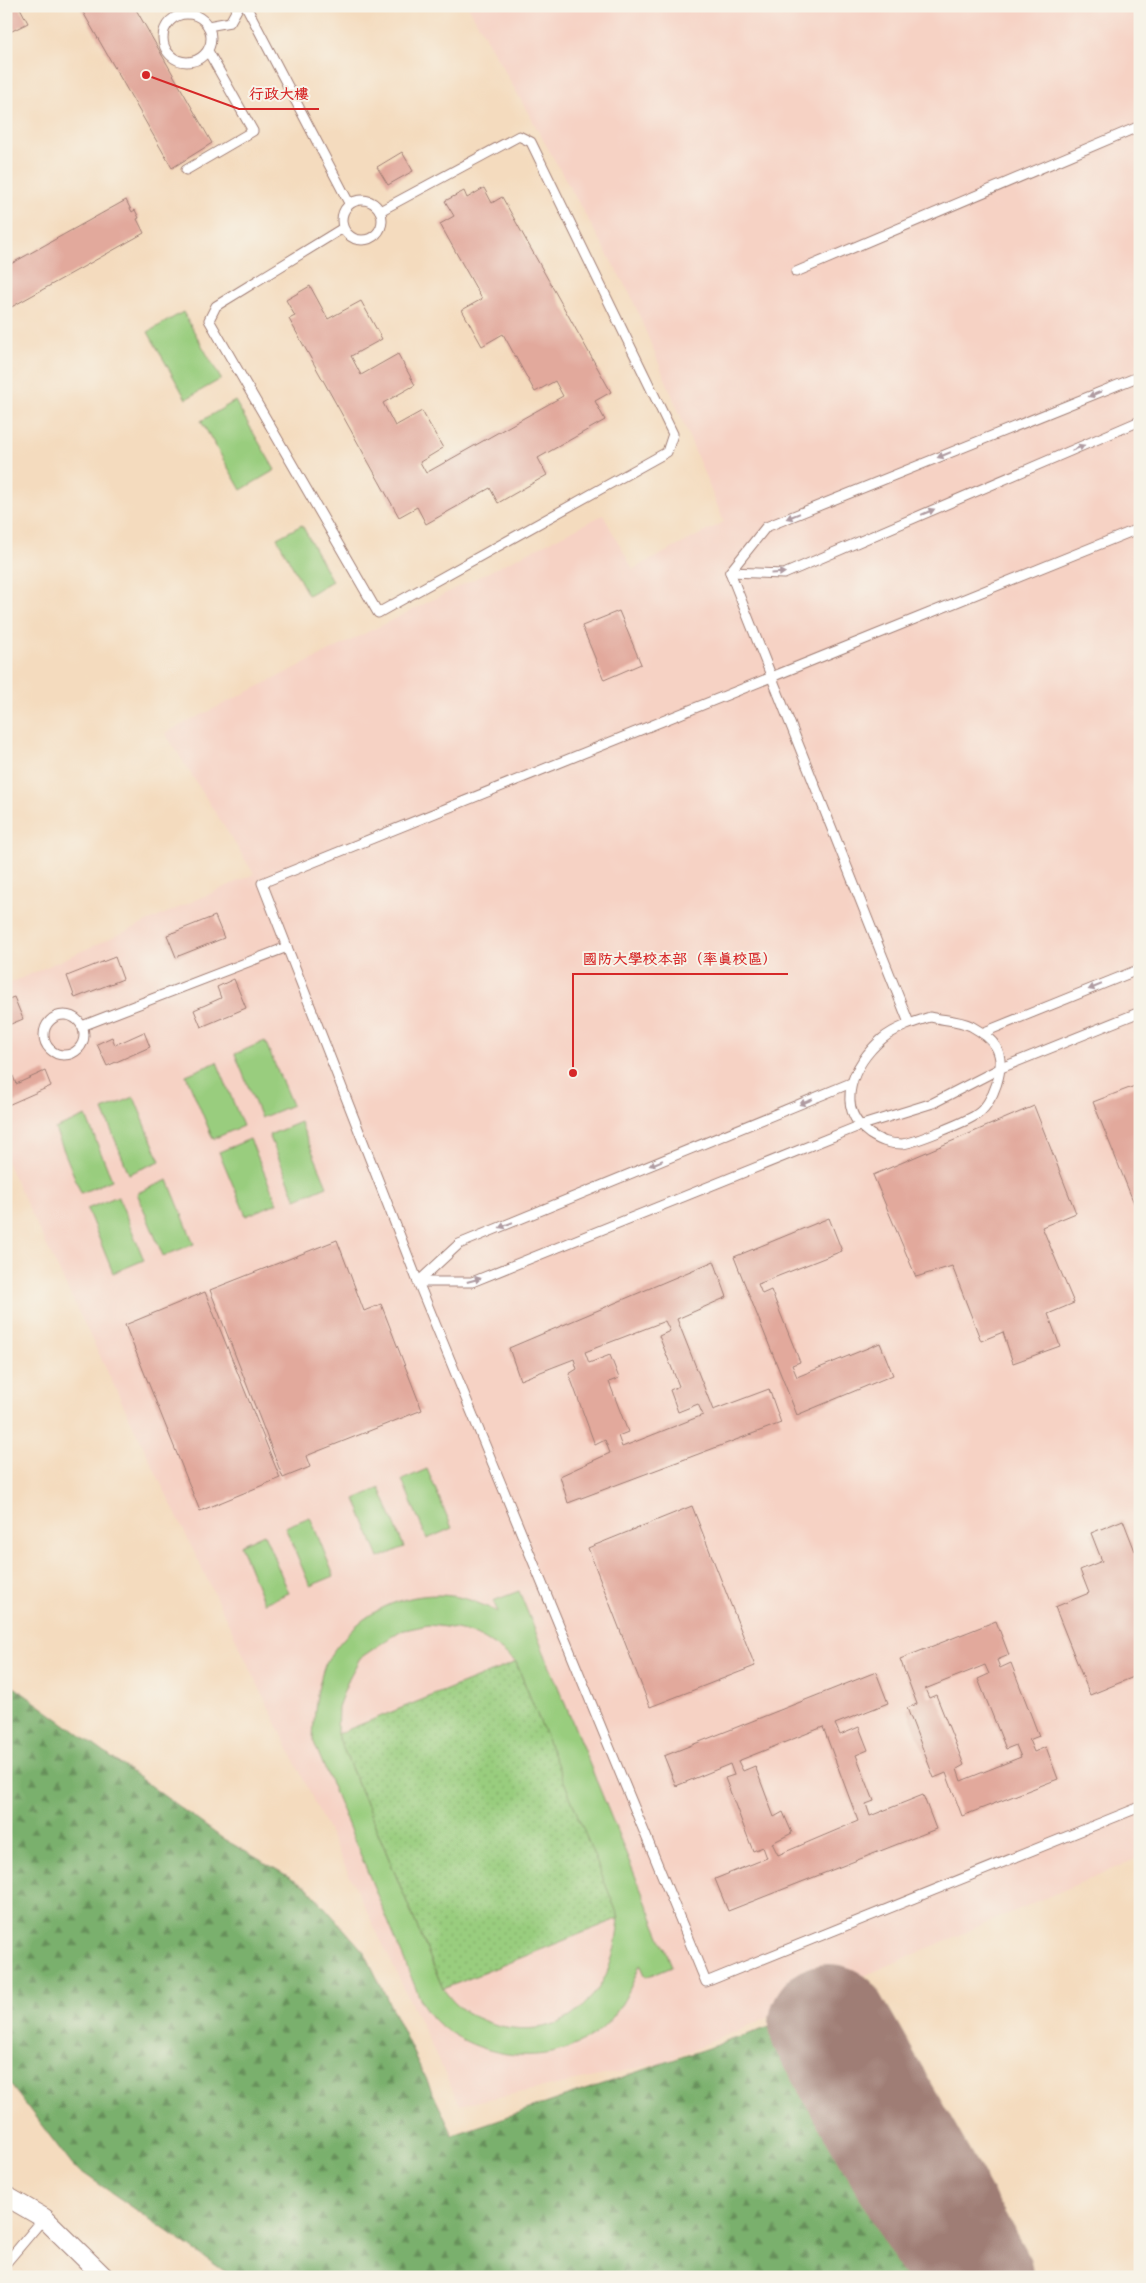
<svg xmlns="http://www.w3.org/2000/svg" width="1146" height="2283" font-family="'Shantell Sans','LXGW WenKai TC',sans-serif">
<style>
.built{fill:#f6d2c4}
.grass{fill:url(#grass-dots);stroke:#727654}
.forest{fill:url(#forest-firs);stroke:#62684c}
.garden{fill:#99cd7e;stroke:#727654;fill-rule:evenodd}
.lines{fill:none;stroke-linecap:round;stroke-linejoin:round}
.runway{stroke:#9f7d74;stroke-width:120}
.building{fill:#e2a99c;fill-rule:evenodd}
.lane-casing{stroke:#9f7d74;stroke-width:11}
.street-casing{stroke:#9f7d74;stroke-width:21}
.lane{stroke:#fff;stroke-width:9}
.street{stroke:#fff;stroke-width:19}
.oneway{fill:#ae9aa0}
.leader{fill:none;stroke:#d62828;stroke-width:2}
.callout-dot{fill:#d62828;stroke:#f7f3e8;stroke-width:2}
.callout-label{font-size:15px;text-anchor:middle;font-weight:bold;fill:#d62828;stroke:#f7f3e8;stroke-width:4;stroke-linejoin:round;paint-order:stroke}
</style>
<defs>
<pattern id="grass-dots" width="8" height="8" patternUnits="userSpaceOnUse" patternTransform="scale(1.25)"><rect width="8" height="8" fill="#99cd7e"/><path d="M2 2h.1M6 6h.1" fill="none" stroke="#85b06d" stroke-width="1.8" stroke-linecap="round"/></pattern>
<pattern id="forest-firs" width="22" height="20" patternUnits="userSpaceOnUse" patternTransform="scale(1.25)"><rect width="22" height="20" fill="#7ab06d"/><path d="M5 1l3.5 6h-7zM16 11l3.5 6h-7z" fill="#668f5a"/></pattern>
</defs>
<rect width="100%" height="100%" fill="#f7f3e8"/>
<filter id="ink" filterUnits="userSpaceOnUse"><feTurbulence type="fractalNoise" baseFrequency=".02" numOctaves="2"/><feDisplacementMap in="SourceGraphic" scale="10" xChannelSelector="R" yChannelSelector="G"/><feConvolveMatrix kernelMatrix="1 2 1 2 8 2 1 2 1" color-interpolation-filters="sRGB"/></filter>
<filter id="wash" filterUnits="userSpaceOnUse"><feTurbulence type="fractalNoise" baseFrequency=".0096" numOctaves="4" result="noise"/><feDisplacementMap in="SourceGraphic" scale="20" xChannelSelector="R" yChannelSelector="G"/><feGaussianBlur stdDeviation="1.12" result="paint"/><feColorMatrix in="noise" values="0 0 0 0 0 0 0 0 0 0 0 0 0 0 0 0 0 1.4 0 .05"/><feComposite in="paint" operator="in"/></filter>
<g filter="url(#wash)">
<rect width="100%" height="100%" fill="#f4dbbe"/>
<!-- built -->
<path class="built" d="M468,6h672v1851l-478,206 -202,42 -454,-944v-176l248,-111 -89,-141 438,-218 30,54 91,-47 -92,-224z"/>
<!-- grass -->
<path class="grass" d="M516,1662l104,256 -177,71 -106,-255z"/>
<!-- forest -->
<path class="forest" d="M6,1681l216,157 85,49 58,66 88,182 334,-114 134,256h-688l-160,-111 -67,-87z"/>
<!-- garden -->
<g class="garden">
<path d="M183,312l38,67 -35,20 -38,-67z"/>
<path d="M235,401l40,69 -34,20 -40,-69z"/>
<path d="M302,525l30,56 -24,14 -31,-57z"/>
<path d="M265,1041l27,64 -31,13 -26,-64z"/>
<path d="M217,1062l26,64 -30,13 -27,-64z"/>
<path d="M134,1097l26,64 -31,13 -26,-64z"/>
<path d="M86,1116l26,64 -31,13 -26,-64z"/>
<path d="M300,1122l27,64 -31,13 -27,-64z"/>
<path d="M250,1139l27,64 -31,13 -27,-64z"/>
<path d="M168,1180l26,64 -31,12 -26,-63z"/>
<path d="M118,1196l26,64 -31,13 -26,-64z"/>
<path d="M427,1469l25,59 -25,11 -25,-59z"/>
<path d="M380,1488l24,59 -25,11 -24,-59z"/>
<path d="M310,1517l24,59 -24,10 -25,-59z"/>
<path d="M264,1534l25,59 -25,10 -24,-58z"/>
<path d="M519,1591l153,375 -26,11 -6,-13c-10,27 -23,56 -48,72 -48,32 -112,22 -155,-13 -7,-6 -12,-15 -16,-22l-108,-261c1,-26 3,-51 12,-75 4,-10 13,-20 20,-28 28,-33 75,-49 118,-39 12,3 24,9 35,14l-5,-11zM428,1625c44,4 55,11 88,37l103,256c-2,25 -8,55 -24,75 -7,8 -16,18 -25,24 -33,20 -82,13 -112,-11 -6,-5 -10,-11 -15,-17l-106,-255 1,-27 11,-29 11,-20 40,-27z"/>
</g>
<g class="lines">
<!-- runway -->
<path class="runway" d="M829,2024l144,253"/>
</g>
<g id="blocks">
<!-- building -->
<g class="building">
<path d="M6,6h13l9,17 -22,11z"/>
<path d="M82,6h52l78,137 -40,25 -92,-161z"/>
<path d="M402,152l11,19 -25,14 -11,-18z"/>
<path d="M484,188l8,15 10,-6 109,195 -16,9 10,19 -67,38 9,17 -49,28 -8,-15 -64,36 -9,-17 -18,10 -110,-198 6,-3 -9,-16 24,-14 18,33 33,-18 21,38 -31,17 10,19 37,-21 17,31 -32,18 12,23 27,-15 21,37 -23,14 6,11 137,-77 -8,-15 -20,11 -32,-58 -21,12 -20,-36 20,-11 -42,-75 14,-8 -9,-15 19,-10 3,7z"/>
<path d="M126,200l6,12 3,-2 4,8 -2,1 7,14 -138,77v-51l3,6z"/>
<path d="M619,611l22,53 -37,16 -22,-54z"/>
<path d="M215,916l9,22 -48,19 -9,-22z"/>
<path d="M115,957l8,22 -48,19 -8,-22z"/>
<path d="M234,979l12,29 -45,19 -7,-17 27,-12 -4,-11z"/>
<path d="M14,997l9,22 -17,7v-26z"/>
<path d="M144,1032l6,15 -43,19 -10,-22 15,-7 3,8z"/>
<path d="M45,1071l6,15 -43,19 -2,-26 7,-3 3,8z"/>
<path d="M1140,1084v134l-47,-116z"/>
<path d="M1034,1106l42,107 -34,14 32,76 -26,11 12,32 -47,17 -10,-31 -22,9 -29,-75 -36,11 -43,-102z"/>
<path d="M829,1218l13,33 -84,33 4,10 9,-4 29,72 -8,3 5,12 83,-34 13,32 -96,40 -63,-158z"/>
<path d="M337,1240l27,71 17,-7 41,106 -116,46 4,11 -27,11 -73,-188z"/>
<path d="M714,1261l13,36 -50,22 36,91 56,-21 12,34 -213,80 -8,-27 50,-23 -5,-13 -10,5 -26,-71 8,-5 -3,-10 -54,21 -11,-32zM665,1321l5,10 -11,5 20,50 -9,4 8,22 20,-8 5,11 -81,32 -4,-11 10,-4 -19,-50 10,-4 -9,-23 -21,8 -4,-11z"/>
<path d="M205,1292l75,186 -80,33 -75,-186z"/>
<path d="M692,1506l63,160 -105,41 -62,-159z"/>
<path d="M1123,1520l12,31 5,-2v136l-4,-9 -46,19 -35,-88 34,-14 -9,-23 22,-9 -11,-28z"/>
<path d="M996,1621l13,34 -12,5 3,8 11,-5 28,73 -10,4 5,12 12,-5 12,32 -96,37 -16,-43 -12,5 -27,-70 10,-4 -17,-45zM985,1665l4,9 -11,5 28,70 10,-4 5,12 -60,24 -4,-12 7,-4 -28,-70 -7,3 -4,-9z"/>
<path d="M876,1672l12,31 -53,21 5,11 19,-8 9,23 -12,5 18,46 -8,3 4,12 53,-21 13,34 -208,82 -13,-32 52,-21 -4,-11 -10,4 -28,-73 9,-3 -4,-11 -54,22 -12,-30zM823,1727l35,94 -80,34 -6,-12 20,-10 -9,-21 -9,5 -19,-51 -12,5 -5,-10z"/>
</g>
</g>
</g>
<g filter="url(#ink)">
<use href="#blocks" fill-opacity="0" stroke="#9f7d74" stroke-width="1"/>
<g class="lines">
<defs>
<g id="lane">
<path d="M246,6l103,197"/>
<circle cx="187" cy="38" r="24"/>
<path d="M208,26l22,-4 9,-16"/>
<path d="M186,170l67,-39 -45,-80"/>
<circle cx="362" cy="220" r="20"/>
<path d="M343,228l-127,78 -7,14 169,293 289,-161 6,-18 -142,-292 -12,-6 -139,75"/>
<path d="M796,272l344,-146"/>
<path d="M1140,528l-878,355 156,399 288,700 434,-175"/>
<path d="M730,572l179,451"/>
<path d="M730,572l36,-45 374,-151"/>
<path d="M730,572l54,2 356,-153"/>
<circle cx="64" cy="1035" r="20"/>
<path d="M930,1017c12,3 29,3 41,9 9,5 20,12 25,21 11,19 -3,58 -20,68 -11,7 -62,28 -74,29 -13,0 -21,-3 -32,-10 -37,-26 -17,-70 12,-95 13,-11 32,-17 48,-22z"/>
<path d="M82,1026l205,-79"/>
<path d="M982,1033l158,-64"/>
<path d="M851,1083l-392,161 -41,38h54l387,-156 74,-23 68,-35 139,-56"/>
<path d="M6,2263l38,-45"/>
</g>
<path id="street" d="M6,2196l38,22 60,59"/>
</defs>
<!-- lane casing -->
<use href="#lane" class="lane-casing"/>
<!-- street casing -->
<use href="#street" class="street-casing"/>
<!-- lane -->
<use href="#lane" class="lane"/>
<!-- street -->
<use href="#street" class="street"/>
</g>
<!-- one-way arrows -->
<defs><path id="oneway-solid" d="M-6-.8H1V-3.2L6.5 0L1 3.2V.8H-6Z" transform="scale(1.25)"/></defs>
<g class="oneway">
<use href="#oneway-solid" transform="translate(1095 394) rotate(158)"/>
<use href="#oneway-solid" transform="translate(1078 448) rotate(-23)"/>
<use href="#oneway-solid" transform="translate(944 455) rotate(158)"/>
<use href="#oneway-solid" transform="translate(928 512) rotate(-23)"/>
<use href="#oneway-solid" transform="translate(793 516) rotate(158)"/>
<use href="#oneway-solid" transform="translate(778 573) rotate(-3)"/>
<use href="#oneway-solid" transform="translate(1095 987) rotate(158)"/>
<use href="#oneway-solid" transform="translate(806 1102) rotate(158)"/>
<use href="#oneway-solid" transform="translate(656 1163) rotate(158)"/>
<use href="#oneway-solid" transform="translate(506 1225) rotate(158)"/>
<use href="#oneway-solid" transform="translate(474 1280) rotate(-15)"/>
</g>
</g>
<!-- callouts -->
<path class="leader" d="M146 75L239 109H319M573 1073L573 974H788"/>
<g class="callout-dot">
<circle cx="146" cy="75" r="5"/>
<circle cx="573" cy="1073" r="5"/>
</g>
<g class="callout-label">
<text x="279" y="99">行政大樓</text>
<text x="680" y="964">國防大學校本部（率真校區）</text>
</g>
<!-- margin -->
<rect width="1146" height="2283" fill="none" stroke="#f7f3e8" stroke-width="25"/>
</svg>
